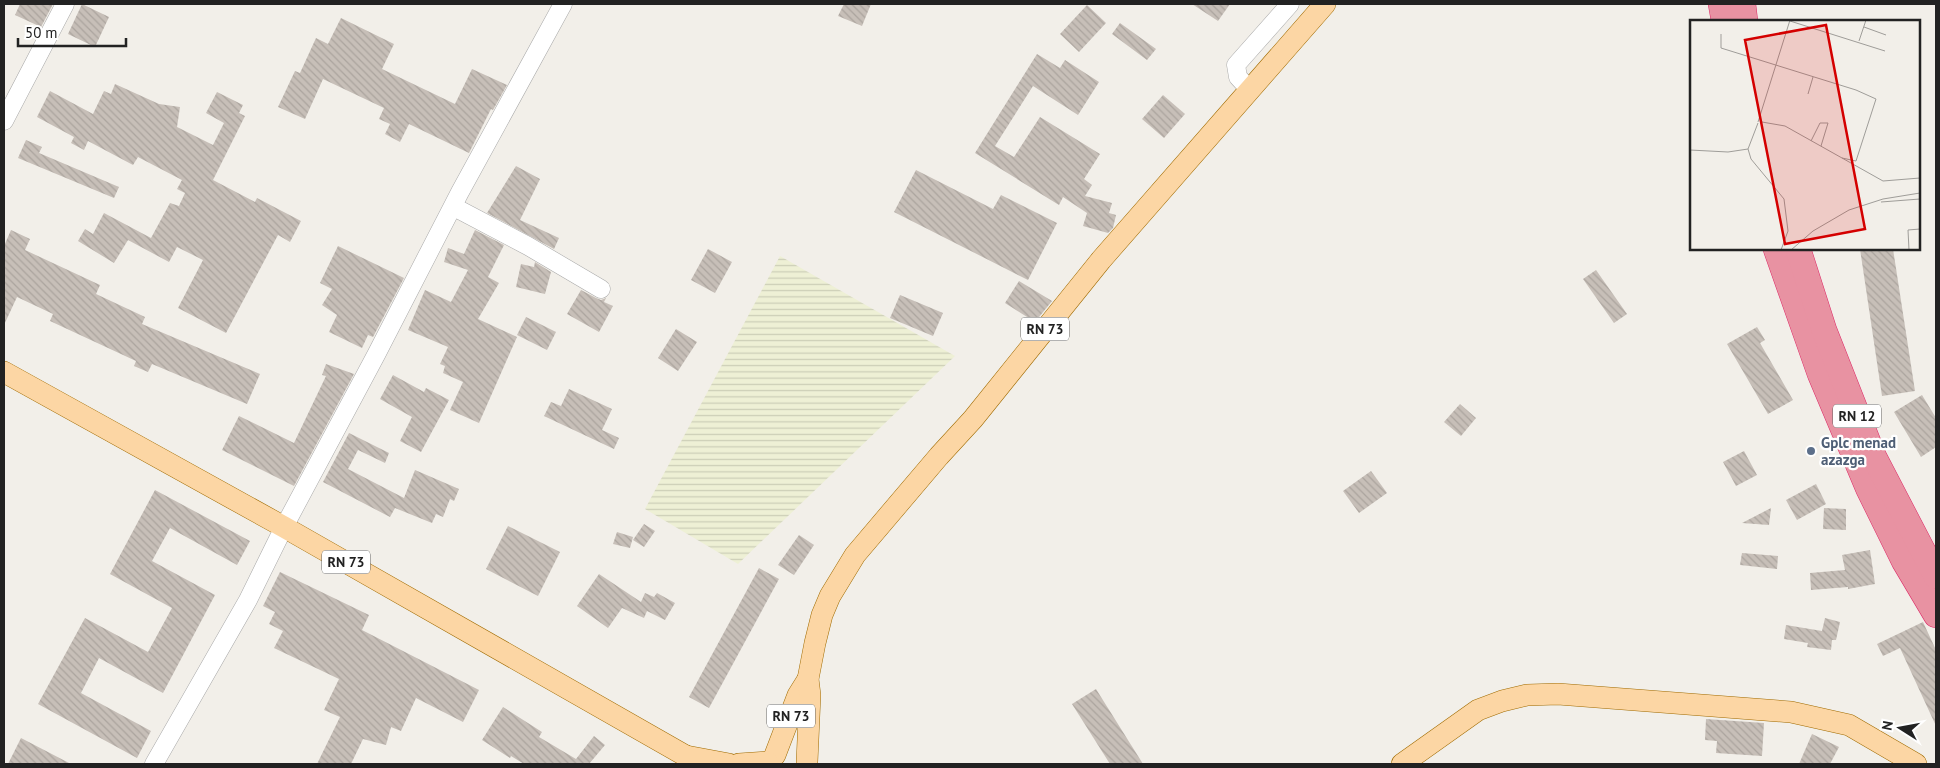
<svg xmlns="http://www.w3.org/2000/svg" width="1940" height="768" font-family="'PT Sans',sans-serif">
<style>
.farmland{fill:url(#farmland-rules)}
.building{fill:url(#building-back-hatch)}
.lines{fill:none;stroke-linecap:round;stroke-linejoin:round}
.minor-casing{stroke:#a9a9a9;stroke-width:19}
.major-casing{stroke:#a06b00;stroke-width:22}
.highway-casing{stroke:#dc2a67;stroke-width:26}
.minor{stroke:#fff;stroke-width:18}
.major{stroke:#fcd6a4;stroke-width:21}
.highway{stroke:#e892a2;stroke-width:25}
.service-dot{fill:#5c6f8a;stroke:#fff;stroke-width:2}
.labels{text-anchor:middle;dominant-baseline:central;stroke-width:4.5;stroke-linejoin:round;paint-order:stroke}
.shield{fill:#fff;stroke:#646464;stroke-width:1}
.shield-label{font-size:14px;font-weight:bold;fill:#222}
.service-label{font-size:15px;font-weight:bold;fill:#4e5e75;stroke:#fff;text-anchor:start}
.inset-road{fill:none;stroke:#9f9d99;stroke-width:1}
.view{fill:#d40000;fill-opacity:0.15;stroke:#d40000;stroke-width:2.5}
.inset-edge{fill:none;stroke:#222;stroke-width:2.5}
</style>
<defs>
<pattern id="farmland-rules" width="6" height="5" patternUnits="userSpaceOnUse" patternTransform="scale(1.25)"><rect width="6" height="5" fill="#eef0d5"/><path d="M0 2.5h6" fill="none" stroke="#ccceb7"/></pattern>
<pattern id="building-back-hatch" width="6" height="6" patternUnits="userSpaceOnUse" patternTransform="scale(1.25)"><rect width="6" height="6" fill="#c7bfb8"/><path d="M-1 5l2 2M0 0l6 6M5-1l2 2" fill="none" stroke="#aba49e"/></pattern>
</defs>
<rect width="100%" height="100%" fill="#f2efe9"/>
<!-- farmland -->
<path class="farmland" d="M780,256l175,100 -217,208 -93,-55z"/>
<!-- building -->
<g class="building">
<path d="M20,4h33l-12,23 -26,-12z"/>
<path d="M82,4l27,13 -14,30 -27,-13z"/>
<path d="M844,4h27l-9,22 -24,-10z"/>
<path d="M1192,4h38l-12,17z"/>
<path d="M1087,5l19,18 -27,29 -19,-18z"/>
<path d="M341,18l53,26 -12,25 73,35 17,-35 35,16 -14,25 -2,-1 -22,44 -60,-29 -9,18 -15,-8 5,-10 -11,-5 5,-11 -61,-29 -18,40 -27,-12 17,-36 5,2 16,-35 12,6z"/>
<path d="M1120,23l36,26 -9,11 -35,-26z"/>
<path d="M1037,54l23,14 5,-8 34,22 -21,33 -45,-29 -38,60 19,11 26,-40 60,37 -16,25 8,6 -7,11 27,7 -3,10 7,2 -3,13 -5,5 -25,-7 4,-13 -24,-16 -4,8 -84,-52z"/>
<path d="M115,84l44,20 21,3 -3,20 36,18 11,-22 -18,-10 11,-21 26,13 -4,8 6,3 -32,64 42,22 2,-4 44,23 -11,21 -12,-7 -52,98 -48,-25 25,-48 -26,-13 -8,15 -41,-22 -14,23 -36,-22 7,-12 8,5 11,-21 47,25 19,-35 9,3 6,-13 -8,-4 5,-9 -44,-23 -5,8 -45,-24 -4,9 -13,-7 3,-6 -37,-20 13,-26 43,23 11,-23 7,3z"/>
<path d="M1163,95l22,19 -21,24 -22,-19z"/>
<path d="M26,140l16,7 -3,6 80,34 -5,11 -96,-40z"/>
<path d="M516,166l24,13 -20,41 39,18 -5,11 -67,-36z"/>
<path d="M916,170l77,39 8,-14 56,28 -29,57 -134,-68z"/>
<path d="M11,230l19,9 -5,11 75,35 -4,9 49,23 -3,7 118,50 -13,30 -95,-40 -4,8 -14,-6 2,-5 -86,-40 3,-7 -36,-17 -13,28v-79z"/>
<path d="M475,230l29,15 -16,32 11,6 -21,36 39,18 -38,86 -29,-13 13,-28 -20,-9 2,-7 -5,-2 8,-17 -40,-17 17,-40 26,12 17,-32 -24,-8 4,-14 16,6z"/>
<path d="M338,246l66,32 -31,59 -5,-2 -6,13 -33,-16 8,-17 -15,-10 10,-16 -12,-6z"/>
<path d="M708,249l24,13 -17,31 -24,-13z"/>
<path d="M1860,249h33l22,142 -33,5z"/>
<path d="M535,262l16,10 -6,22 -29,-7 5,-23 13,3z"/>
<path d="M1596,270l31,44 -13,9 -31,-44z"/>
<path d="M1019,281l33,20 -17,21 -30,-19z"/>
<path d="M581,290l15,8 5,2 5,-2 -2,4 9,4 -14,26 -32,-18z"/>
<path d="M900,295l43,18 -10,23 -43,-18z"/>
<path d="M526,317l30,15 -9,18 -30,-15z"/>
<path d="M1757,327l8,13 -5,3 33,57 -25,14 -41,-70z"/>
<path d="M676,329l21,13 -19,29 -20,-13z"/>
<path d="M326,364l28,10 -60,112 -72,-36 17,-34 55,27 32,-67 -4,-1z"/>
<path d="M393,375l31,17 2,-4 23,12 -28,52 -21,-11 12,-24 -32,-18z"/>
<path d="M569,389l43,20 -10,21 17,8 -5,11 -70,-33 7,-14 10,4z"/>
<path d="M1922,395l14,23v29l-15,10 -27,-45z"/>
<path d="M1460,404l16,14 -15,18 -17,-14z"/>
<path d="M349,433l40,20 -4,10 -27,-13 -10,19 56,29 11,-28 44,19 -5,12 -4,-2 -7,18 -7,-3 -4,9 -37,-15 -5,9 -67,-35z"/>
<path d="M1744,451l13,24 -21,11 -13,-24z"/>
<path d="M1371,471l16,22 -28,20 -16,-22z"/>
<path d="M1816,484l10,20 -29,16 -11,-20z"/>
<path d="M155,490l95,51 -13,24 -67,-37 -18,33 63,34 -52,98 -64,-35 -18,35 70,38 -14,27 -99,-54 47,-86 63,34 24,-44 -62,-34z"/>
<path d="M1771,508l-2,17 -27,-2z"/>
<path d="M1824,508l22,1v21l-23,-1z"/>
<path d="M644,524l11,7 -11,16 -11,-7z"/>
<path d="M508,526l52,26 -22,44 -52,-27z"/>
<path d="M617,532l16,5 -3,11 -17,-4z"/>
<path d="M799,535l15,10 -20,30 -16,-10z"/>
<path d="M1870,550l5,34 -27,5v-2l-37,3 -1,-17 35,-3 -3,-15z"/>
<path d="M1742,553l36,3 -1,13 -37,-4z"/>
<path d="M759,568l20,11 -70,129 -20,-11z"/>
<path d="M280,572l89,43 -7,15 117,60 -16,32 -47,-24 -15,33 -10,-4 -5,18 -23,-6 -12,25h-34l23,-47 -16,-7 15,-31 -65,-31 9,-17 -14,-7 6,-12 -12,-6z"/>
<path d="M599,574l42,28 4,-9 9,4 3,-4 18,10 -10,17 -18,-9 -3,7 -22,-10 -14,20 -31,-22z"/>
<path d="M1825,618l15,4 -4,18h-4l-1,10 -24,-3 1,-4 -24,-4 2,-14 36,6z"/>
<path d="M1923,622l13,28v76l-36,-78 -17,8 -6,-12z"/>
<path d="M1096,689l47,75h-33l-38,-60z"/>
<path d="M503,707l39,25 -3,5 37,22 18,-23 11,9 -16,19h-65l-13,-8 -1,2 -28,-18z"/>
<path d="M1706,719l58,4 -2,33 -46,-3 1,-12 -12,-1z"/>
<path d="M1812,734l27,13 -9,17h-31z"/>
<path d="M21,738l50,26h-63z"/>
</g>
<g class="lines">
<defs>
<g id="minor">
<path d="M1249,89l-11,-12 -2,-12 54,-61"/>
<path d="M4,121l61,-117"/>
<path d="M454,207l74,39 73,43"/>
<path d="M154,764l94,-164 36,-73 92,-172 84,-163 103,-188"/>
</g>
<g id="major">
<path d="M4,372l280,155 402,229 12,8"/>
<path d="M775,755l23,-60 10,-16"/>
<path d="M686,756l43,8"/>
<path d="M807,762l3,-67 -2,-16 7,-36 7,-28 8,-19 25,-41 84,-99 34,-37 128,-159 224,-256"/>
<path d="M739,764l28,-2"/>
<path d="M1402,764l76,-54 24,-9 25,-6 31,-1 233,18 58,13 67,39"/>
</g>
<g id="highway">
<path d="M1721,4l3,17"/>
<path d="M1743,4l2,17"/>
<path d="M1776,249l44,125 48,114 36,73 32,54"/>
<path d="M1798,249l26,81 50,127 62,119"/>
</g>
</defs>
<!-- minor casing -->
<use href="#minor" class="minor-casing"/>
<!-- major casing -->
<use href="#major" class="major-casing"/>
<!-- highway casing -->
<use href="#highway" class="highway-casing"/>
<!-- minor -->
<use href="#minor" class="minor"/>
<!-- major -->
<use href="#major" class="major"/>
<!-- highway -->
<use href="#highway" class="highway"/>
</g>
<!-- markers -->
<circle class="service-dot" cx="1811" cy="451" r="5"/>
<g class="labels">
<!-- shield labels -->
<g class="shield">
<rect x="1021" y="317.5" width="48" height="23" rx="4"/>
<rect x="1833" y="404.5" width="48" height="23" rx="4"/>
<rect x="322" y="550.5" width="48" height="23" rx="4"/>
<rect x="767" y="704.5" width="48" height="23" rx="4"/>
</g>
<g class="shield-label">
<text x="1045" y="329">RN 73</text>
<text x="1857" y="416">RN 12</text>
<text x="346" y="562">RN 73</text>
<text x="791" y="716">RN 73</text>
</g>
<!-- service labels -->
<g class="service-label">
<text x="1821" y="442">Gplc menad<tspan x="1821" dy="17">azazga</tspan></text>
</g>
</g>
<!-- overview -->
<g transform="translate(1690 20)">
<rect width="230" height="230" fill="#f2efe9"/>
<path class="inset-road" d="M100,1l95,30M174,7l22,8M31,14v14l135,42 20,9 -20,62 -14,-3M169,21l7,-21M118,74l5,-17M68,102l32,-102M72,102l23,4 98,55 37,-3M121,121l9,-18h8l-7,23M58,129l3,10 33,40 4,32 -7,19M0,130l38,2 20,-3 10,-26M191,182l39,-3M101,230l22,-19 36,-21 34,-11 37,-6M219,230l-1,-20 12,-1"/>
<path class="view" d="M136,5l39,204 -80,15 -40,-204z"/>
<rect width="230" height="230" class="inset-edge"/>
</g>
<!-- border -->
<rect width="1940" height="768" fill="none" stroke="#222222" stroke-width="10"/>
<!-- north arrow -->
<g transform="translate(1900 728) rotate(281)" stroke="#ffffff" stroke-width="4" paint-order="stroke">
<path d="M0-4L9 19L0 12L-9 19Z" fill="#222222"/>
<text y="-8" font-size="14" font-weight="bold" text-anchor="middle" fill="#222222">N</text>
</g>
<!-- scale -->
<path d="M18 38v8h108v-8" fill="none" stroke="#222222" stroke-width="2.5"/>
<text x="25" y="38" font-size="15" fill="#222222" stroke="#ffffff" stroke-width="4" paint-order="stroke">50 m</text>
</svg>
